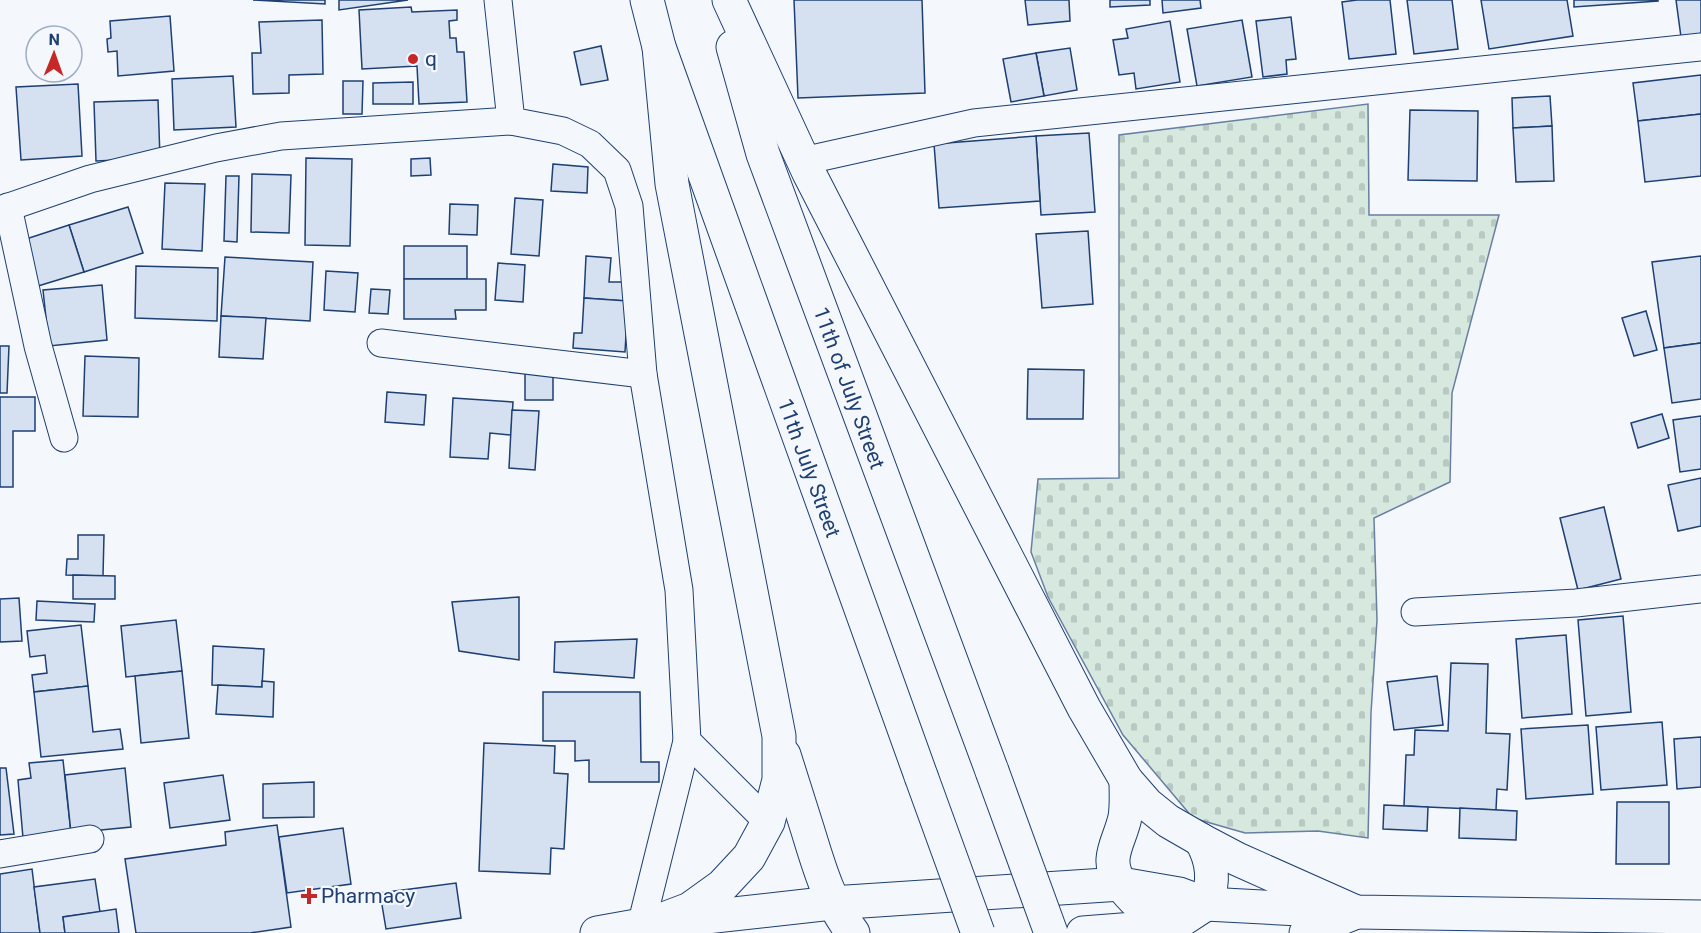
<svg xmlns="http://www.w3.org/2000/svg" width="1701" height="933" font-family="Roboto,sans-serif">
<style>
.cemetery{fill:url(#cemetery-stones);stroke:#687fa3;stroke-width:1.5}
.building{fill:#d5e0f0;stroke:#1d3f73;stroke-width:1.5}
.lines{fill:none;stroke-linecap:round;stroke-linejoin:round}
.minor-casing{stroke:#1d3f73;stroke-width:29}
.secondary-casing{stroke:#1d3f73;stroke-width:35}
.trunk-casing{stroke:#1d3f73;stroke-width:35}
.minor{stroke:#f4f7fb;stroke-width:27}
.secondary{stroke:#f4f7fb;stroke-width:33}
.trunk{stroke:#f4f7fb;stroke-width:33}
.trunk-bridge-casing{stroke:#1d3f73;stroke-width:35;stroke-linecap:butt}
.trunk-bridge{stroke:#f4f7fb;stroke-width:33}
.poi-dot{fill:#c62828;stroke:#f4f7fb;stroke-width:2}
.labels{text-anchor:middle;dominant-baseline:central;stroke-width:4.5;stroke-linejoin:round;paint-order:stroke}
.poi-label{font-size:21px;fill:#1d3f73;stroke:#f4f7fb;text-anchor:start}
.street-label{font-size:21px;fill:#1d3f73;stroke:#f4f7fb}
</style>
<defs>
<pattern id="cemetery-stones" width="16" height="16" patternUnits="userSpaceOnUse" patternTransform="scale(1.5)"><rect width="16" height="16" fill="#d7e8df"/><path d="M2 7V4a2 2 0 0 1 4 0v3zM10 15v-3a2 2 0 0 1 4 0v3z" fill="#b8c8c3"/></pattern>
</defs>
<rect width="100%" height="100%" fill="#f4f7fb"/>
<!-- cemetery -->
<path class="cemetery" d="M1368,104l1,111h130l-47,178 -2,89 -76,36 3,102 -6,93 -3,125 -50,-7 -73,2 -52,-15 -70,-83 -75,-138 -17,-45 7,-73 81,-1v-343z"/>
<!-- building -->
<g class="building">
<path d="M253,0h72v4z"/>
<path d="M339,0h69l-69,10z"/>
<path d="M794,0h128l3,93 -127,5z"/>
<path d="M1025,0h44l1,21 -42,4z"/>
<path d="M1110,0h40v5l-40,2z"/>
<path d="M1162,0h38l1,8 -38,5z"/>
<path d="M1357,0h33l6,54 -47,5 -7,-57z"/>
<path d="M1407,0h45l6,49 -44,5z"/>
<path d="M1481,0h86l6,36 -84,13z"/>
<path d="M1574,0h84v1l-84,6z"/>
<path d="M1676,0h25v35l-20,2z"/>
<path d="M411,7l1,5 45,-2v10l-8,1 1,17h6l1,14h7l3,50 -48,2 -2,-38 -55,3 -3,-59z"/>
<path d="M170,16l4,55 -56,5 -1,-25 -9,1 -1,-13 4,-1 -1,-17z"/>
<path d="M1291,17l5,42 -10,1 1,14 -24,3 -7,-56z"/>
<path d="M322,20l1,54 -34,1v18l-36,1 -1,-41h9l-2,-31z"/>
<path d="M1242,20l10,57 -55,9 -10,-57z"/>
<path d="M1170,21l10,61 -44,7 -2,-16 -15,2 -6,-35 15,-2 -2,-9z"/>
<path d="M601,46l7,34 -27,5 -7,-33z"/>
<path d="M1070,48l7,42 -33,6 -8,-43z"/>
<path d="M1036,53l8,43 -33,6 -8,-43z"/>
<path d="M1701,75v39l-63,7 -5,-38z"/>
<path d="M233,76l3,51 -62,3 -2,-51z"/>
<path d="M343,81h20l-1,33h-19z"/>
<path d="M413,82v22h-40v-21z"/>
<path d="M78,84l4,72 -61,4 -5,-73z"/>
<path d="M1550,96l2,30 -39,2 -1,-30z"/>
<path d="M158,100l2,58 -64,3 -2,-59z"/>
<path d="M1410,110l68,1 -1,70 -69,-1z"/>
<path d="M1701,114v62l-56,6 -7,-61z"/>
<path d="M1552,126l2,55 -38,1 -3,-54z"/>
<path d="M1089,133l6,79 -54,3 -5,-79z"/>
<path d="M1036,136l4,65 -101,7 -5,-64z"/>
<path d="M306,158l46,1 -2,87 -45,-1z"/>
<path d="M430,158l1,17 -20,1v-17z"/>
<path d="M553,164l35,3 -1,26 -36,-2z"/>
<path d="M252,174l39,1 -2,58 -38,-1z"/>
<path d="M226,176h13l-2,66 -13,-1z"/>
<path d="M165,183l40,1 -3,67 -40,-2z"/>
<path d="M515,198l28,2 -4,56 -28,-2z"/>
<path d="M450,204l28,1 -1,30 -28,-1z"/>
<path d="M128,207l15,46 -59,19 -15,-47z"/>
<path d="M69,225l15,47 -46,14 -15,-46z"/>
<path d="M1088,231l5,73 -51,4 -6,-74z"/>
<rect x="404" y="246" width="63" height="33"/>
<path d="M586,256l25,2 -2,24h18l-2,19 -41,-3z"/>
<path d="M1701,256v87l-37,5 -12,-86z"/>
<path d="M225,257l88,5 -3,59 -89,-5z"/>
<path d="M498,263l27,2 -2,37 -28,-2z"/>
<path d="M136,266l82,2 -1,53 -82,-3z"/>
<path d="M326,271l32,2 -3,39 -31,-2z"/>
<path d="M404,279h82v31h-31l1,9h-52z"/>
<path d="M102,285l5,55 -58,6 -6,-56z"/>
<path d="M371,289l19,1 -2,24 -19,-1z"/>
<path d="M584,298l44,3 -3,51 -52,-4 1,-15h8z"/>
<path d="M1646,311l11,39 -23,6 -12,-38z"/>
<path d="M221,316l45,2 -3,41 -44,-2z"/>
<path d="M1701,343v56l-29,4 -8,-55z"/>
<path d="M0,346h9l-2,47h-7z"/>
<path d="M85,356l54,2 -1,59 -55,-1z"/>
<path d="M1028,369l56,1 -1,49h-56z"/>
<rect x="525" y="370" width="28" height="30"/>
<path d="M387,392l39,3 -2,30 -39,-3z"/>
<path d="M0,397h35v34h-22v56h-13z"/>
<path d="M453,398l60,4 -2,33 -21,-2 -2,26 -38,-2z"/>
<path d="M512,410l27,1 -4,59 -26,-2z"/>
<path d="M1662,414l7,24 -31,10 -7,-25z"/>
<path d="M1701,416v53l-21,3 -7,-52z"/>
<path d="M1701,478v48l-23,5 -10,-46z"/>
<path d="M1604,507l17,72 -43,11 -18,-72z"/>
<path d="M78,535h26l-1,41 -37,-1 1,-16h11z"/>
<path d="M73,575l42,1v23h-42z"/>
<path d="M519,597v63l-60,-9 -7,-49z"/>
<path d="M19,598l3,43 -22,1v-43z"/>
<path d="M37,601l58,3 -1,18 -58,-2z"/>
<path d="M1623,616l8,96 -45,4 -8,-96z"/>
<path d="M176,620l6,51 -56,6 -5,-51z"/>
<path d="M81,625l7,61 -54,6 -2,-17 15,-2 -2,-18 -15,2 -3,-26z"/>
<path d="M1566,635l6,79 -50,4 -6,-79z"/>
<path d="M637,639l-3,39 -80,-6 1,-30z"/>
<path d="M213,646l51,3 -2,38 -50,-2z"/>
<path d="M1451,663l37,1 -2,69 24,1 -3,56 -10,-1 -1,21 -92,-4 2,-51h8l1,-25 33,1z"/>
<path d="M182,671l7,67 -48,5 -6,-67z"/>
<path d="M1437,676l6,49 -49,5 -7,-48z"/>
<path d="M262,681l12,1 -1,35 -57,-3 2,-29 44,2z"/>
<path d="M88,686l5,46 27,-3 3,20 -82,8 -7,-65z"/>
<path d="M543,692h97l1,70h18v20h-70v-22l-14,1v-20h-32z"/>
<path d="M1662,722l5,63 -66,5 -5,-63z"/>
<path d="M1588,725l5,69 -67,5 -5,-70z"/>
<path d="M1701,737v50l-24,2 -3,-50z"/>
<path d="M484,743l71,3 -1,27 14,1 -4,75 -13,-1 -1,26 -71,-3z"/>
<path d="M63,760l8,73 -48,5 -5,-58 13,-2 -2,-15z"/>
<path d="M0,768h6l8,66 -14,1z"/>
<path d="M125,768l6,59 -60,6 -6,-58z"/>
<path d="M223,775l7,45 -60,8 -6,-45z"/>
<path d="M314,782v35l-51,1v-34z"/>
<path d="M1617,802h52v62h-53z"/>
<path d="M1384,805l44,2 -1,24 -44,-2z"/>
<path d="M1460,808l57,3 -1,29 -57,-2z"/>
<path d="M277,825l14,102 -41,6h-114l-11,-74 101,-14 -1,-13z"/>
<path d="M343,828l8,56 -64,9 -8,-56z"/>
<path d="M32,869l8,64h-40v-59z"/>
<path d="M95,879l5,33 -37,5 2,16h-25l-6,-46z"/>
<path d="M456,883l5,35 -75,11 -6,-36z"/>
<path d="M116,909l3,24h-54l-2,-16z"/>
</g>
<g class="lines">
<defs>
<g id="minor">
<path d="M498,0l13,121 52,10 27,13 27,26 12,36 14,168 36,216 8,151 81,81"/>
<path d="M803,161l171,-38 727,-76"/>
<path d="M8,207l30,139 26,92"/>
<path d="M0,210l90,-31 126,-31 65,-12 230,-15"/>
<path d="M381,343l262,31"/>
<path d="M1415,612l161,-9 125,-14"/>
<path d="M0,854l90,-15"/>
<path d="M641,926l46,-185"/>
</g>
<g id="secondary">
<path d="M597,933l56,-10 179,-20 289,-19 58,10 27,10 150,8 345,5"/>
<path d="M1083,933l77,-6 20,-6 26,-17"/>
</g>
<g id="trunk">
<path d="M647,0l12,47 262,729"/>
<path d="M729,0l80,173 275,535 42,72 21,24 21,17 33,19 36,19 119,53"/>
<path d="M733,47l30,107 229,617"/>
<path d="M784,755c8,26 16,51 24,76 11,36 21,72 45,102"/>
<path d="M1126,780c0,12 1,25 -1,37 -5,25 -22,42 -4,67 12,18 32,30 43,49"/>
<path d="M1201,840c12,21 14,41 5,64"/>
<path d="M653,923l37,-14 32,-23 27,-29 19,-35 11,-42v-44l-107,-552 -13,-137"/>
<path d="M1306,933l50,-21"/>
</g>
</defs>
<!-- minor casing -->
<use href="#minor" class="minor-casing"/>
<!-- secondary casing -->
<use href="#secondary" class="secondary-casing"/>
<!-- trunk casing -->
<use href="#trunk" class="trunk-casing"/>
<!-- minor -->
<use href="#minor" class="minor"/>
<!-- secondary -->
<use href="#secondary" class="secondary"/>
<!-- trunk -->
<use href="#trunk" class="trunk"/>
<defs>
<g id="trunk-bridge">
<path d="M992,771l59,162"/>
<path d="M921,776l57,157"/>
</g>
</defs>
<!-- trunk-bridge casing -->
<use href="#trunk-bridge" class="trunk-bridge-casing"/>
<!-- trunk-bridge -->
<use href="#trunk-bridge" class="trunk-bridge"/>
</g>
<!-- markers -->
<g class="poi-dot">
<circle cx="413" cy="59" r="6"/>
<path d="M306 887h6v6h6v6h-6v6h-6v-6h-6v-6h6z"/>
</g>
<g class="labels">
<!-- poi labels -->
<g class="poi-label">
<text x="425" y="59">q</text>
<text x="321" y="896">Pharmacy</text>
</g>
<!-- street labels -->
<g class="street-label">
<text transform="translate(849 388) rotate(70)">11th of July Street</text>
<text transform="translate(809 468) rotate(70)">11th July Street</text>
</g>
</g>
<!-- north arrow -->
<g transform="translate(54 54) rotate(1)"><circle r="28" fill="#f4f7fb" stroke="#9eadc5" stroke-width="1.5"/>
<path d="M0-4.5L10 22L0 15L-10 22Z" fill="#c62828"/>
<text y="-9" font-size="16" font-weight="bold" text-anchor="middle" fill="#1d3f73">N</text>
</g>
</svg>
